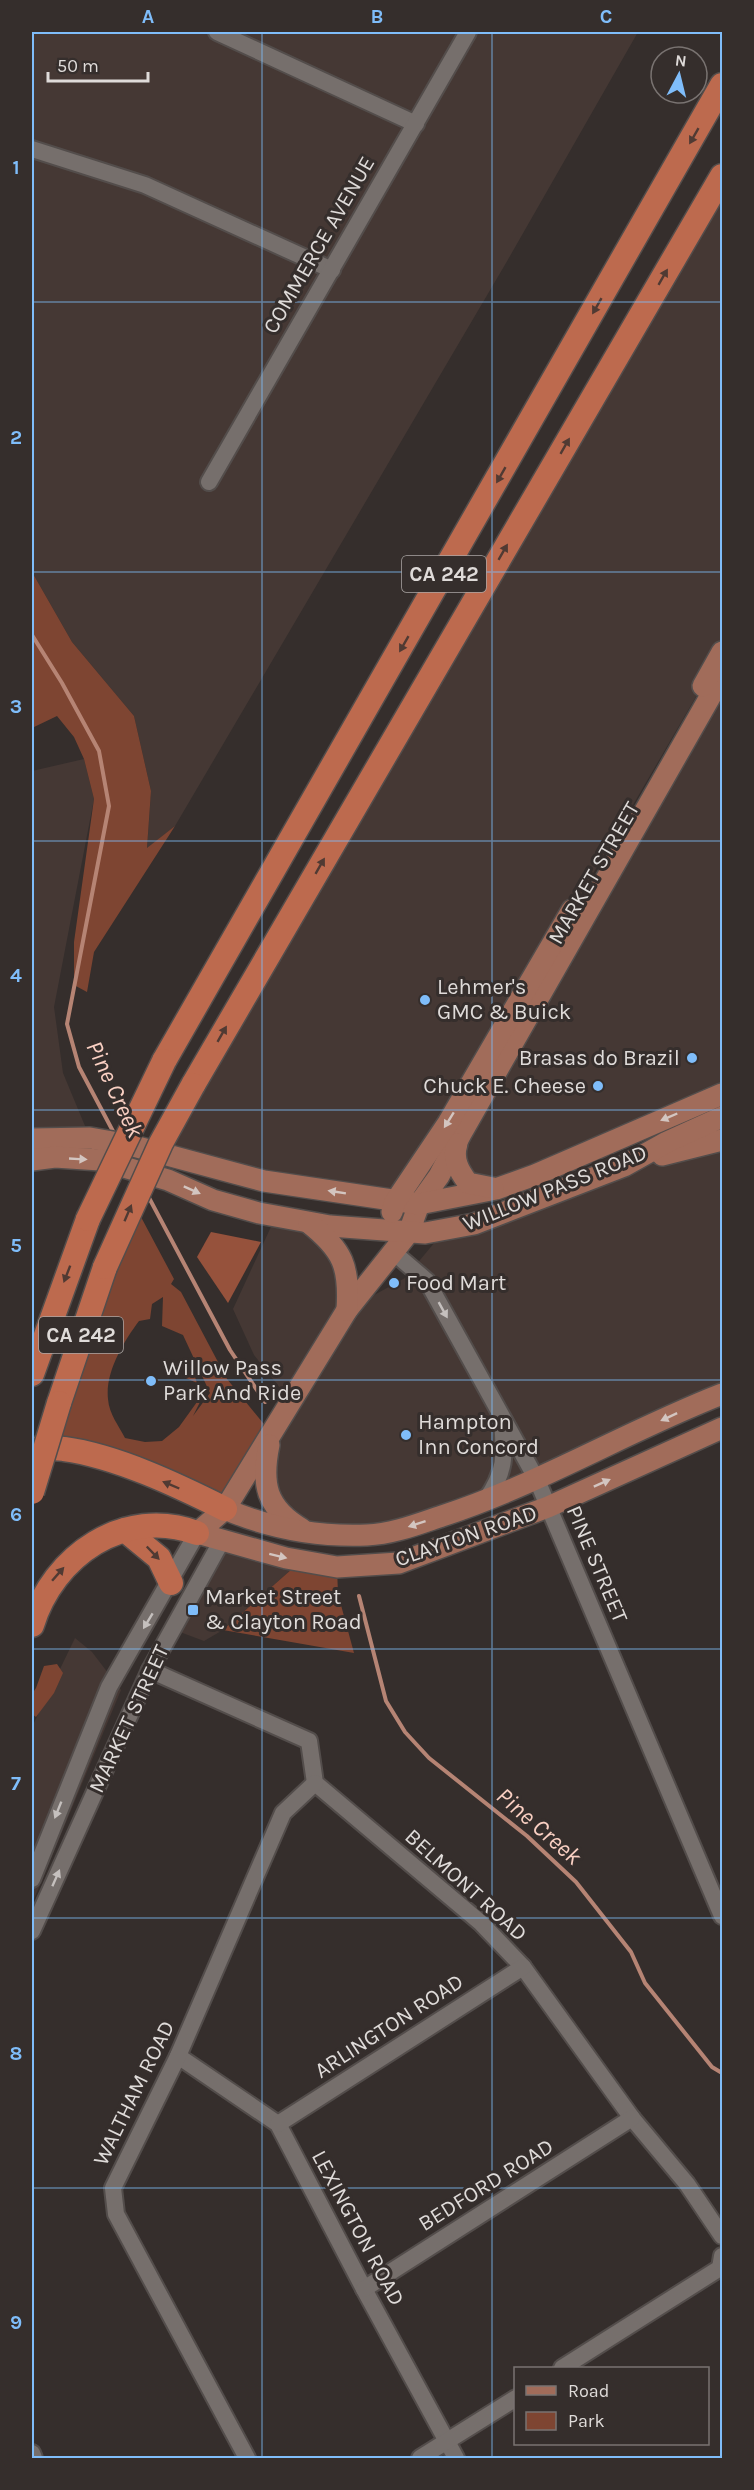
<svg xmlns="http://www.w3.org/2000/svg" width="754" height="2490" font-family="Karla,sans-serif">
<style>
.built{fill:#453834}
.green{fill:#7e4532;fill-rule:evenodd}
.forest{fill:#96523c}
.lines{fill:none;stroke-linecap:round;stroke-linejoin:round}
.stream{stroke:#b68474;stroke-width:4}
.minor-casing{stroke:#534d4b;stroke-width:20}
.major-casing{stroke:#534d4b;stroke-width:24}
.highway-casing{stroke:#534d4b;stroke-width:27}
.minor{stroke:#766f6c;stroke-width:16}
.major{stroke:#a16c5a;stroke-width:21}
.highway{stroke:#bd6a4e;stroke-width:24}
.highway-bridge-casing{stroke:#534d4b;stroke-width:27;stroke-linecap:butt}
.highway-bridge{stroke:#bd6a4e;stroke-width:24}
.oneway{fill:#503a33}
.oneway2{fill:#d3c5c0}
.oneway3{fill:#c5c0be}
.grid{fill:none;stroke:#7fbdfa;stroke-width:1.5;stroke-opacity:0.55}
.poi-dot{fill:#7fbdfa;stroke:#352e2c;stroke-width:2}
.labels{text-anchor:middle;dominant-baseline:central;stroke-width:6;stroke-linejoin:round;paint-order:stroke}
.shield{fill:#352e2c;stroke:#aca7a5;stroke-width:1.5}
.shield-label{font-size:21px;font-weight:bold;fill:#dfdbd9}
.street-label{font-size:22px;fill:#dfdbd9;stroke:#352e2c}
.poi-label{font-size:22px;fill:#dfdbd9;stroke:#352e2c;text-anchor:start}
.water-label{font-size:24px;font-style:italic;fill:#fad0c3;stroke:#352e2c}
.neatline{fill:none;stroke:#7fbdfa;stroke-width:2}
.grid-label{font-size:20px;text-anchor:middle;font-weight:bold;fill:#7fbdfa}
</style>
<rect width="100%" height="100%" fill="#352e2c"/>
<!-- built -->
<g class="built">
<path d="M32,32h606l-132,231 -331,563 -28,23 4,-58 -17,-75 -62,-74 -40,-70z"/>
<path d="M722,176v476l-274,471 -53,79 -80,-13 -154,-46z"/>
<path d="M722,676v418l-187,81 -67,8 -6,-51z"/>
<path d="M84,759l10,40 -40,208 9,66 27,65 -58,1v-368z"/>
<path d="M722,1140v254l-325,136 -121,-11 -5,-45 20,-72 -37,-47 -21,-46 43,-93 30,4 31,41 10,49 58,-32 40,-48 179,-64z"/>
<path d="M221,1542l80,19 -78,69 -19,11 -32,-12z"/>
<path d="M75,1638l17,14 29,38 -89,214v-177z"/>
</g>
<!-- green -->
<g class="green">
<path d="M32,572l40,70 62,74 17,75 -4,57 28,-22 -81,126 -7,40 -13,-7v-43l20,-143 -10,-40 -10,-22 -17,-21 -25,12z"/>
<path d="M133,1202l41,77 -3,5 10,8 46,87 45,55 -47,75 -163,-61 -3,-45zM163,1297l-1,29 21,9 27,58 -17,23 9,-18 -10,-30 -6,10 11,5v19l-18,25 -17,14 -17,1 -20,-4c-6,-12 -16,-24 -17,-39 -3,-27 16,-58 31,-78l11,-2 2,-15z"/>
<path d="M301,1561l36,6 1,27 16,59 -131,-23z"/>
<path d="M57,1664l6,9 -9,20 -18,24 -4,-3v-20l4,-6 8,-22z"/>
</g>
<!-- forest -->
<path class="forest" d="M211,1232l50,10 -33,61 -31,-46z"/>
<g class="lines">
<!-- stream -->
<g class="stream">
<path d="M32,635l30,48 37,68 10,55 -42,218 12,43 36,68"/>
<path d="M147,1194l83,156 35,52"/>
<path d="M359,1596l27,105 19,31 24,26 98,78 49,46 55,70 14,31 67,84 10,6"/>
</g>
<defs>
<g id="minor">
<path d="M217,32l199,92"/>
<path d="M32,149l113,36 187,85"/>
<path d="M209,482l259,-450"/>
<path d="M392,1251l35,30 110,199 185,436"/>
<path d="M485,1501c21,-29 20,-45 17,-80"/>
<path d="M150,1670l159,71 6,42 166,140 42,44 109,151 55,66 35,52"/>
<path d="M32,1879l77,-192 88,-154"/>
<path d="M32,1931l118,-261 71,-128"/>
<path d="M178,2056l100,68 86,165 92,169"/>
<path d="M278,2124l245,-157"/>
<path d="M364,2289l268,-171"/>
<path d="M562,2368l158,-100 2,-12"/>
<path d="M32,2453l2,5"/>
<path d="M247,2458l-131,-244 -3,-26 65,-132 105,-243 32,-30"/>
<path d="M420,2458l96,-60"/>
</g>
<g id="major">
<path d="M722,676l-260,456 -23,44 -20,28 -10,28 -62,78 -122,199 -28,24 89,25 51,9 62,-4 149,-56 174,-79"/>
<path d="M703,686l19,-34"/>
<path d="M32,1139l58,-1 40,7 134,36 155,23 77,-15 39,-14 187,-81"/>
<path d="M457,1144c-5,15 2,27 11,39l25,5"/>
<path d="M662,1155l60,-15"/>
<path d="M32,1160l23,-3 45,3 68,20 45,20 46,13 71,13 95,7 49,-9 150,-58 43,-24 55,-25"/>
<path d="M392,1212l3,-10 53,-79 124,-213"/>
<path d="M309,1223c34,27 41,44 38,87"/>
<path d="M269,1445c-8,39 -3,63 33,84"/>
<path d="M225,1509c44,19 93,28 142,26 26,-1 51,-11 75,-19 98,-32 185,-85 280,-122"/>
</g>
<g id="highway">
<path d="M164,1061l558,-976"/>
<path d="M193,1085l529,-909"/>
<path d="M32,1374l56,-155"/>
<path d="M59,1403l46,-136"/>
<path d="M32,1449c10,0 22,-2 32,0 52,7 113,36 161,60"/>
<path d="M125,1530l34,28 12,25"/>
<path d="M32,1625c21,-69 92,-119 165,-92"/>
</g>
</defs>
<!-- minor casing -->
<use href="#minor" class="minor-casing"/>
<!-- major casing -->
<use href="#major" class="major-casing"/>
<!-- highway casing -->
<use href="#highway" class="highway-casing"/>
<!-- minor -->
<use href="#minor" class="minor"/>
<!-- major -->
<use href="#major" class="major"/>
<!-- highway -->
<use href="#highway" class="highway"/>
<defs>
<g id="highway-bridge">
<path d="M88,1219l76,-158"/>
<path d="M105,1267l56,-124 32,-58"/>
<path d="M32,1492l27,-89"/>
</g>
</defs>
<!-- highway-bridge casing -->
<use href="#highway-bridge" class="highway-bridge-casing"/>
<!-- highway-bridge -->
<use href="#highway-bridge" class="highway-bridge"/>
</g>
<!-- one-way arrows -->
<defs><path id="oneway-solid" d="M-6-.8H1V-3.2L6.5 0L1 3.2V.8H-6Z" transform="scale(1.5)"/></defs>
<g class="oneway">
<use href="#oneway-solid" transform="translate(694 136) rotate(120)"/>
<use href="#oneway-solid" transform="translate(663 277) rotate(-60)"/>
<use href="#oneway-solid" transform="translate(597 306) rotate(120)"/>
<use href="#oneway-solid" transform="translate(565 446) rotate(-60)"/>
<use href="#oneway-solid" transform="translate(501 475) rotate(120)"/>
<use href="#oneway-solid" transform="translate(503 552) rotate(-60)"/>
<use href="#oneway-solid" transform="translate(404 644) rotate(120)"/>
<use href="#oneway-solid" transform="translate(320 866) rotate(-60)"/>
<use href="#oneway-solid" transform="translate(222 1034) rotate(-60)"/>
<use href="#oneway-solid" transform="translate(128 1213) rotate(-67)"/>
<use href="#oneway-solid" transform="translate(67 1274) rotate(111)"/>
<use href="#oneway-solid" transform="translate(171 1485) rotate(-157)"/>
<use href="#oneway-solid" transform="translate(153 1553) rotate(46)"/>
<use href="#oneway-solid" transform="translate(58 1574) rotate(-49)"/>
</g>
<g class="oneway2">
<use href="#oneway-solid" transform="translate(669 1117) rotate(157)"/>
<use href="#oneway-solid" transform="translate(449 1120) rotate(122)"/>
<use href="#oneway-solid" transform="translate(78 1159) rotate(3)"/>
<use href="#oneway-solid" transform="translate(192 1190) rotate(24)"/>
<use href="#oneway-solid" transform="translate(337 1192) rotate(-171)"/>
<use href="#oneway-solid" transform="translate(669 1417) rotate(155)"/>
<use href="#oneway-solid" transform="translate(602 1483) rotate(-24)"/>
<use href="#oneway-solid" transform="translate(417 1524) rotate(162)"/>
<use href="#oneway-solid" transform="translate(278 1556) rotate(14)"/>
</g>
<g class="oneway3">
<use href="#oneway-solid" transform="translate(443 1310) rotate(61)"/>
<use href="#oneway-solid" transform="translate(148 1621) rotate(121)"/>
<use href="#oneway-solid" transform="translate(58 1810) rotate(112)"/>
<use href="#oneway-solid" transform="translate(56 1878) rotate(-66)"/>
</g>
<!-- grid -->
<path class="grid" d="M262,32v2426M492,32v2426M32,302h690M32,572h690M32,841h690M32,1110h690M32,1380h690M32,1649h690M32,1918h690M32,2188h690"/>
<!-- markers -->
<g class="poi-dot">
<circle cx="425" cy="1000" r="6"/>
<circle cx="692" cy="1058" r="6"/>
<circle cx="598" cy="1086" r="6"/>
<circle cx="394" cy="1283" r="6"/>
<circle cx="151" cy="1381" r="6"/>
<circle cx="406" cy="1435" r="6"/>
<rect x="187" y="1604" width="12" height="12" rx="3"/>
</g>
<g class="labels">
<!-- shield labels -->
<g class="shield">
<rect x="402" y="556" width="84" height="36" rx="4.5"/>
<rect x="39" y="1317" width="84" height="36" rx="4.5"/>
</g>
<g class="shield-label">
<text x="444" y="574">CA 242</text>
<text x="81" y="1335">CA 242</text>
</g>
<!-- street labels -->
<g class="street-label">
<text transform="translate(319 245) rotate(-60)">COMMERCE AVENUE</text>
<text transform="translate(594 873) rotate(-60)">MARKET STREET</text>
<text transform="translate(555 1188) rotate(-22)">WILLOW PASS ROAD</text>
<text transform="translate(466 1536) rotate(-19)">CLAYTON ROAD</text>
<text transform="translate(597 1564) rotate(67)">PINE STREET</text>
<text transform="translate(129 1719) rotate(-65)">MARKET STREET</text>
<text transform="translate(466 1885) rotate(42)">BELMONT ROAD</text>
<text transform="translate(389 2026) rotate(-33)">ARLINGTON ROAD</text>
<text transform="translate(134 2093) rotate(-64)">WALTHAM ROAD</text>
<text transform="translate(486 2185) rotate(-32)">BEDFORD ROAD</text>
<text transform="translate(358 2228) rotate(62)">LEXINGTON ROAD</text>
</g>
<!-- poi labels -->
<g class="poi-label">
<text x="437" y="987">Lehmer's<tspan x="437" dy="25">GMC &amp; Buick</tspan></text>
<text x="680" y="1058" text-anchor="end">Brasas do Brazil</text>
<text x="586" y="1086" text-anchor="end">Chuck E. Cheese</text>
<text x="406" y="1283">Food Mart</text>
<text x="163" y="1368">Willow Pass<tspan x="163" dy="25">Park And Ride</tspan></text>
<text x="418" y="1422">Hampton<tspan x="418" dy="25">Inn Concord</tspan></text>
<text x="205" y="1597">Market Street<tspan x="205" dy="25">&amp; Clayton Road</tspan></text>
</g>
<!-- water labels -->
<g class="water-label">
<text transform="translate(115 1089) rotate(65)">Pine Creek</text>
<text transform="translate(539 1826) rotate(41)">Pine Creek</text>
</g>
</g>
<!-- border -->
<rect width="754" height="2490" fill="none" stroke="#352e2c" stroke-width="66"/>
<!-- legend -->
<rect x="514" y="2367" width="195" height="78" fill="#352e2c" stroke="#797371" stroke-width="1.5"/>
<rect x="526" y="2386" width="30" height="9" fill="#a16c5a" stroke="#797371" stroke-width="1.5"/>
<text x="568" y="2397" font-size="18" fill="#dfdbd9">Road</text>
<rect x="526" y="2412" width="30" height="18" fill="#7e4532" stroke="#797371" stroke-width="1.5"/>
<text x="568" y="2427" font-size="18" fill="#dfdbd9">Park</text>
<!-- north arrow -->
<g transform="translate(679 75) rotate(7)"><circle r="28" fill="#352e2c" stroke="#797371" stroke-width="1.5"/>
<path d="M0-4.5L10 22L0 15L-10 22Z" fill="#7fbdfa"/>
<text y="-9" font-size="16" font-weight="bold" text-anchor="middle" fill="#dfdbd9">N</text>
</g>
<!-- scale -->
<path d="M48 72v9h100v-9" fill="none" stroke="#dfdbd9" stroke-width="3"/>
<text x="57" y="72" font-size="18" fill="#dfdbd9" stroke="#352e2c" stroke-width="4.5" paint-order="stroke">50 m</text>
<rect x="33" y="33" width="688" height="2424" class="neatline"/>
<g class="grid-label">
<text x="148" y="23">A</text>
<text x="377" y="23">B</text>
<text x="606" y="23">C</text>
<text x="16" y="174">1</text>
<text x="16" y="444">2</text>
<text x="16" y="713">3</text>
<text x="16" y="982">4</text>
<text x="16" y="1252">5</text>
<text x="16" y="1521">6</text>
<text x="16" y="1790">7</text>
<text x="16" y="2060">8</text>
<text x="16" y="2329">9</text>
</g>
</svg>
